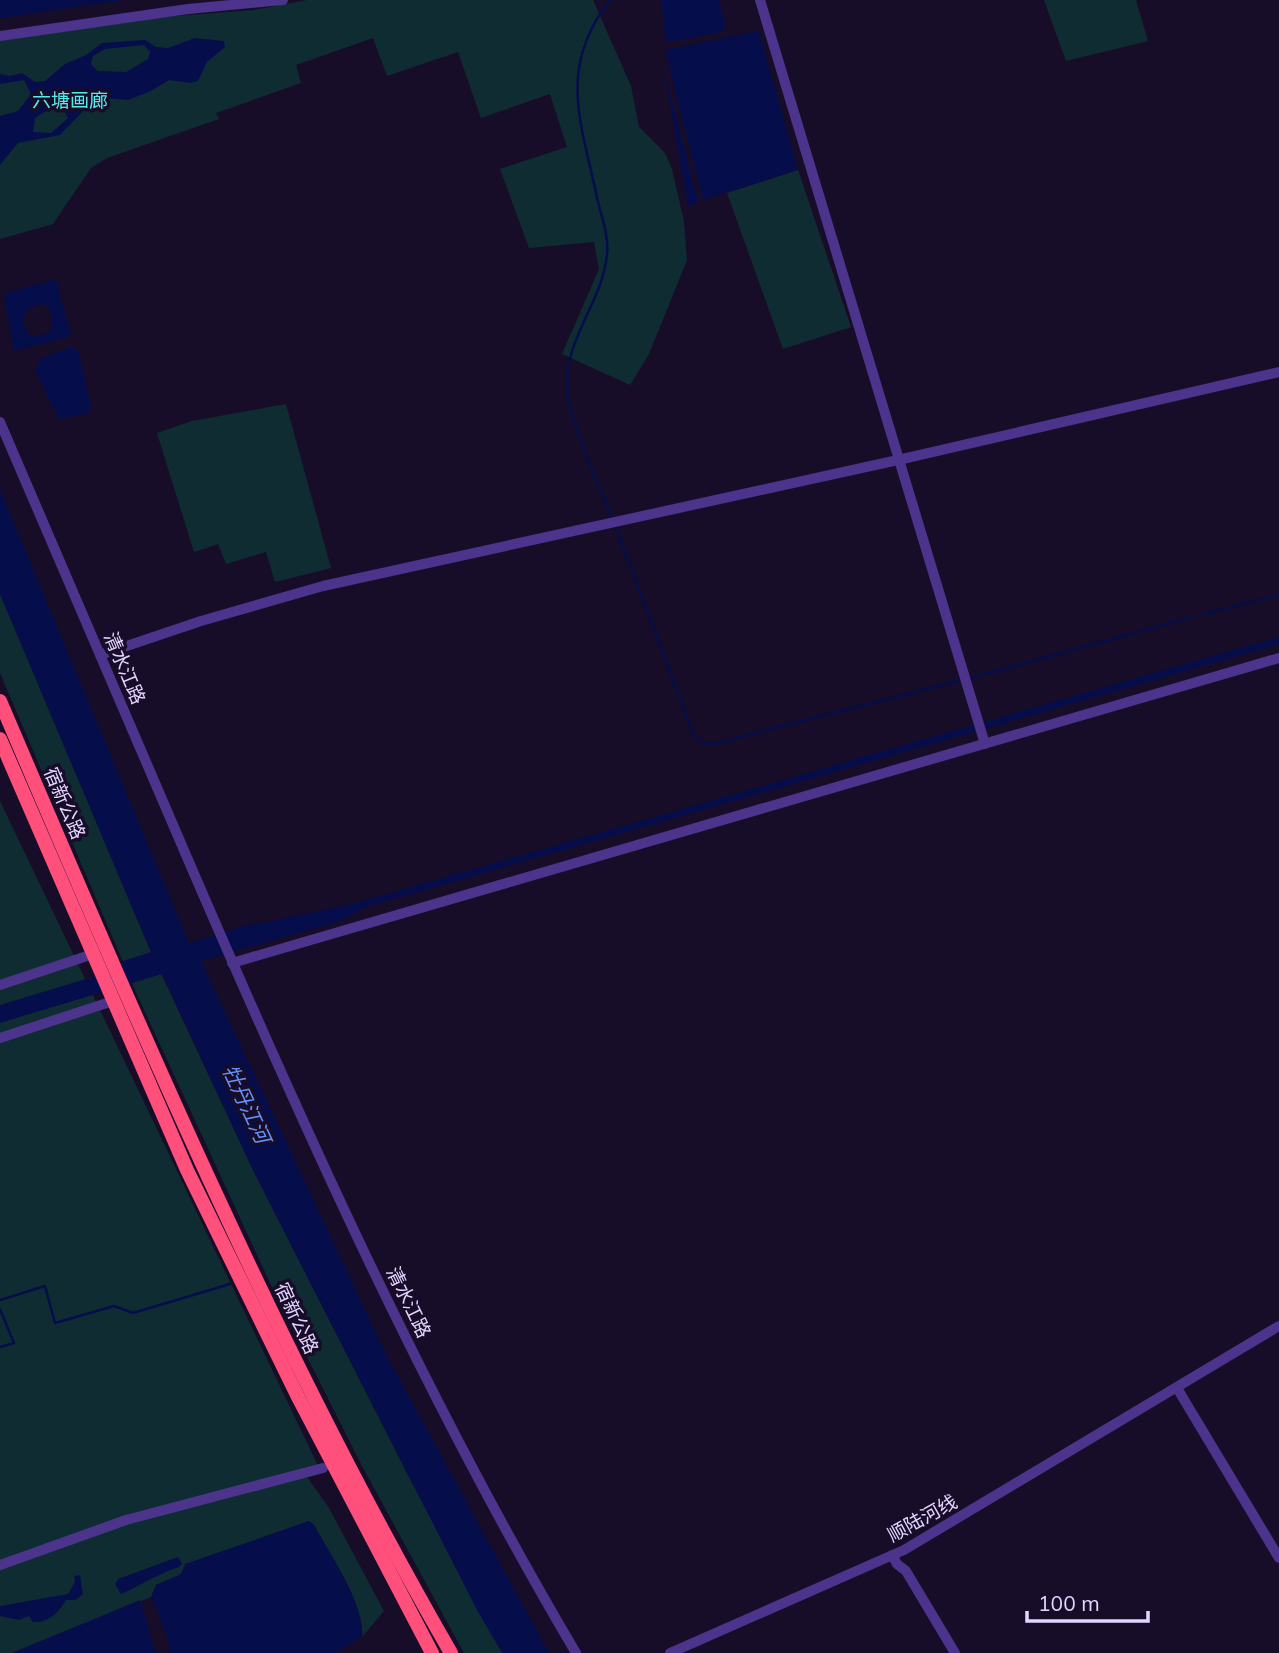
<svg xmlns="http://www.w3.org/2000/svg" width="1279" height="1653" viewBox="0 0 1279 1653" font-family="Mulish,'Noto Sans SC',sans-serif">
	<style>
		.green { fill: #102c33 }
		.water { fill: #050e4a; fill-rule: evenodd }
		.lines { fill: none; stroke-linecap: round; stroke-linejoin: round }
		.stream { stroke: #050e4a; stroke-width: 2.5 }
		.minor { stroke: #4c348c; stroke-width: 10 }
		.highway { stroke: #ff507b; stroke-width: 14 }
		.labels { text-anchor: middle; stroke-width: 7; stroke-linejoin: round; paint-order: stroke }
		.park-label { font-size: 19px; fill: #55ece9; stroke: #180d29 }
		.street-label { font-size: 19px; fill: #e4d5ff; stroke: #180d29 }
		.water-label { font-size: 21px; font-style: italic; fill: #6392ff; stroke: #180d29 }
	</style>
	<rect width="100%" height="100%" fill="#180d29"/>
	<!-- green -->
	<g class="green">
		<polygon points="307,0 593,0 631,86 639,127 665,153 672,169 684,222 687,260 649,354 630,385 562,354 599,269 594,242 529,248 500,169 567,147 550,94 481,118 458,52 387,76 373,38 296,65 301,83 216,113 219,119 107,158 91,168 53,224 0,239 0,40 175,16 254,10"/>
		<polygon points="1044,0 1136,0 1148,41 1066,61"/>
		<polygon points="798,170 851,327 783,349 727,193"/>
		<polygon points="286,404 331,568 275,582 266,552 226,564 218,544 194,552 157,433 192,421"/>
		<polygon points="0,594 151,952 253,1170 413,1485 505,1653 464,1653 362,1466 271,1285 138,997 0,673"/>
		<path d="M0,801L321,1472L307,1477L329,1508L384,1611L362,1637C365,1604 330,1555 314,1525L308,1521L156,1585L151,1597L12,1653H0Z"/>
	</g>
	<!-- water -->
	<g class="water">
		<polygon points="0,0 125,0 0,18"/>
		<polygon points="661,0 719,0 726,28 718,33 666,42"/>
		<polygon points="759,31 798,170 703,200 665,50"/>
		<path d="M195,38L224,41L225,47L207,62L198,81L190,83L169,80L151,91L128,100L103,98L91,103L60,135L18,143L0,165V116L18,111L31,94L24,80L0,84V74L10,76L22,73L35,82L45,81L65,64L86,55L102,43L145,40L156,47L168,48ZM144,45L150,52L148,59L126,72L98,71L91,64L93,56L105,49ZM56,105H61L68,118L51,133L33,132L35,118Z"/>
		<polygon points="663,65 698,202 688,207"/>
		<path d="M56,279L71,336L14,351L4,296L8,292ZM43,304L50,309L52,329L47,334L31,336C23,327 21,320 28,309Z"/>
		<polygon points="69,348 75,348 79,354 91,405 90,413 59,419 35,371 41,358"/>
		<polygon points="0,490 189,943 240,927 349,905 1279,637 1279,644 366,907 341,921 201,961 386,1354 549,1653 502,1653 477,1610 253,1170 162,974 0,1023 0,1005 122,968 123,961 151,952 0,594"/>
		<path d="M309,1521L314,1525C330,1555 365,1604 362,1637L335,1653H170L166,1634L151,1597L156,1585L181,1574L185,1564Z"/>
		<path d="M178,1557L182,1564L179,1567C157,1574 142,1585 121,1594L115,1584L118,1579Z"/>
		<path d="M80,1575L83,1594L76,1600H66C58,1613 49,1623 33,1622L29,1616L19,1620L0,1616V1606L68,1594L75,1582L74,1576Z"/>
		<polygon points="140,1600 156,1653 11,1653 12,1653"/>
	</g>
	<g class="lines">
		<!-- stream -->
		<g class="stream">
			<path d="M610,0C556,69 582,124 598,202C602,218 609,237 607,254C603,302 563,340 567,391C571,426 598,481 611,516"/>
			<polyline points="616,528 695,738 709,745 958,681"/>
			<polyline points="1205,614 1279,595"/>
			<polyline points="971,678 1193,617"/>
			<polyline points="0,1300 45,1286 55,1323 114,1306 133,1313 230,1284"/>
			<polyline points="0,1309 14,1343 0,1347"/>
		</g>
		<!-- minor -->
		<g class="minor">
			<polyline points="760,0 985,744"/>
			<polyline points="0,36 188,9 283,0"/>
			<path d="M0,422C61,567 124,711 186,855C303,1127 425,1398 576,1653"/>
			<polyline points="100,655 201,621 323,586 898,460 1279,372"/>
			<polyline points="232,963 1279,658"/>
			<polyline points="0,985 93,954"/>
			<polyline points="0,1038 113,1001"/>
			<polyline points="1177,1388 1279,1558"/>
			<polyline points="892,1555 897,1564 906,1571 955,1653"/>
			<polyline points="0,1565 126,1520 323,1468"/>
			<polyline points="670,1653 904,1550 1279,1326"/>
		</g>
		<!-- highway -->
		<g class="highway">
			<path d="M0,701C138,1024 275,1348 451,1653"/>
			<polyline points="0,739 187,1170 297,1395 432,1653"/>
		</g>
	</g>
	<g class="labels">
		<!-- park labels -->
		<g class="park-label">
			<text x="70" y="107">六塘画廊</text>
		</g>
		<!-- street labels -->
		<g class="street-label">
			<text transform="translate(125 668) rotate(67)" y="7">清水江路</text>
			<text transform="translate(65 803) rotate(67)" y="7">宿新公路</text>
			<text transform="translate(409 1302) rotate(64)" y="7">清水江路</text>
			<text transform="translate(297 1318) rotate(65)" y="7">宿新公路</text>
			<text transform="translate(922 1518) rotate(-29)" y="7">顺陆河线</text>
		</g>
		<!-- water labels -->
		<g class="water-label">
			<text transform="translate(246 1104) rotate(65)" y="7">牡丹江河</text>
		</g>
	</g>
	<!-- scale -->
	<path d="M1027 1611v10h121v-10" fill="none" stroke="#e4d5ff" stroke-width="3.5"/>
	<text x="1038" y="1611" font-size="21" fill="#e4d5ff" stroke="#180d29" stroke-width="5" paint-order="stroke">100 m</text>
</svg>
